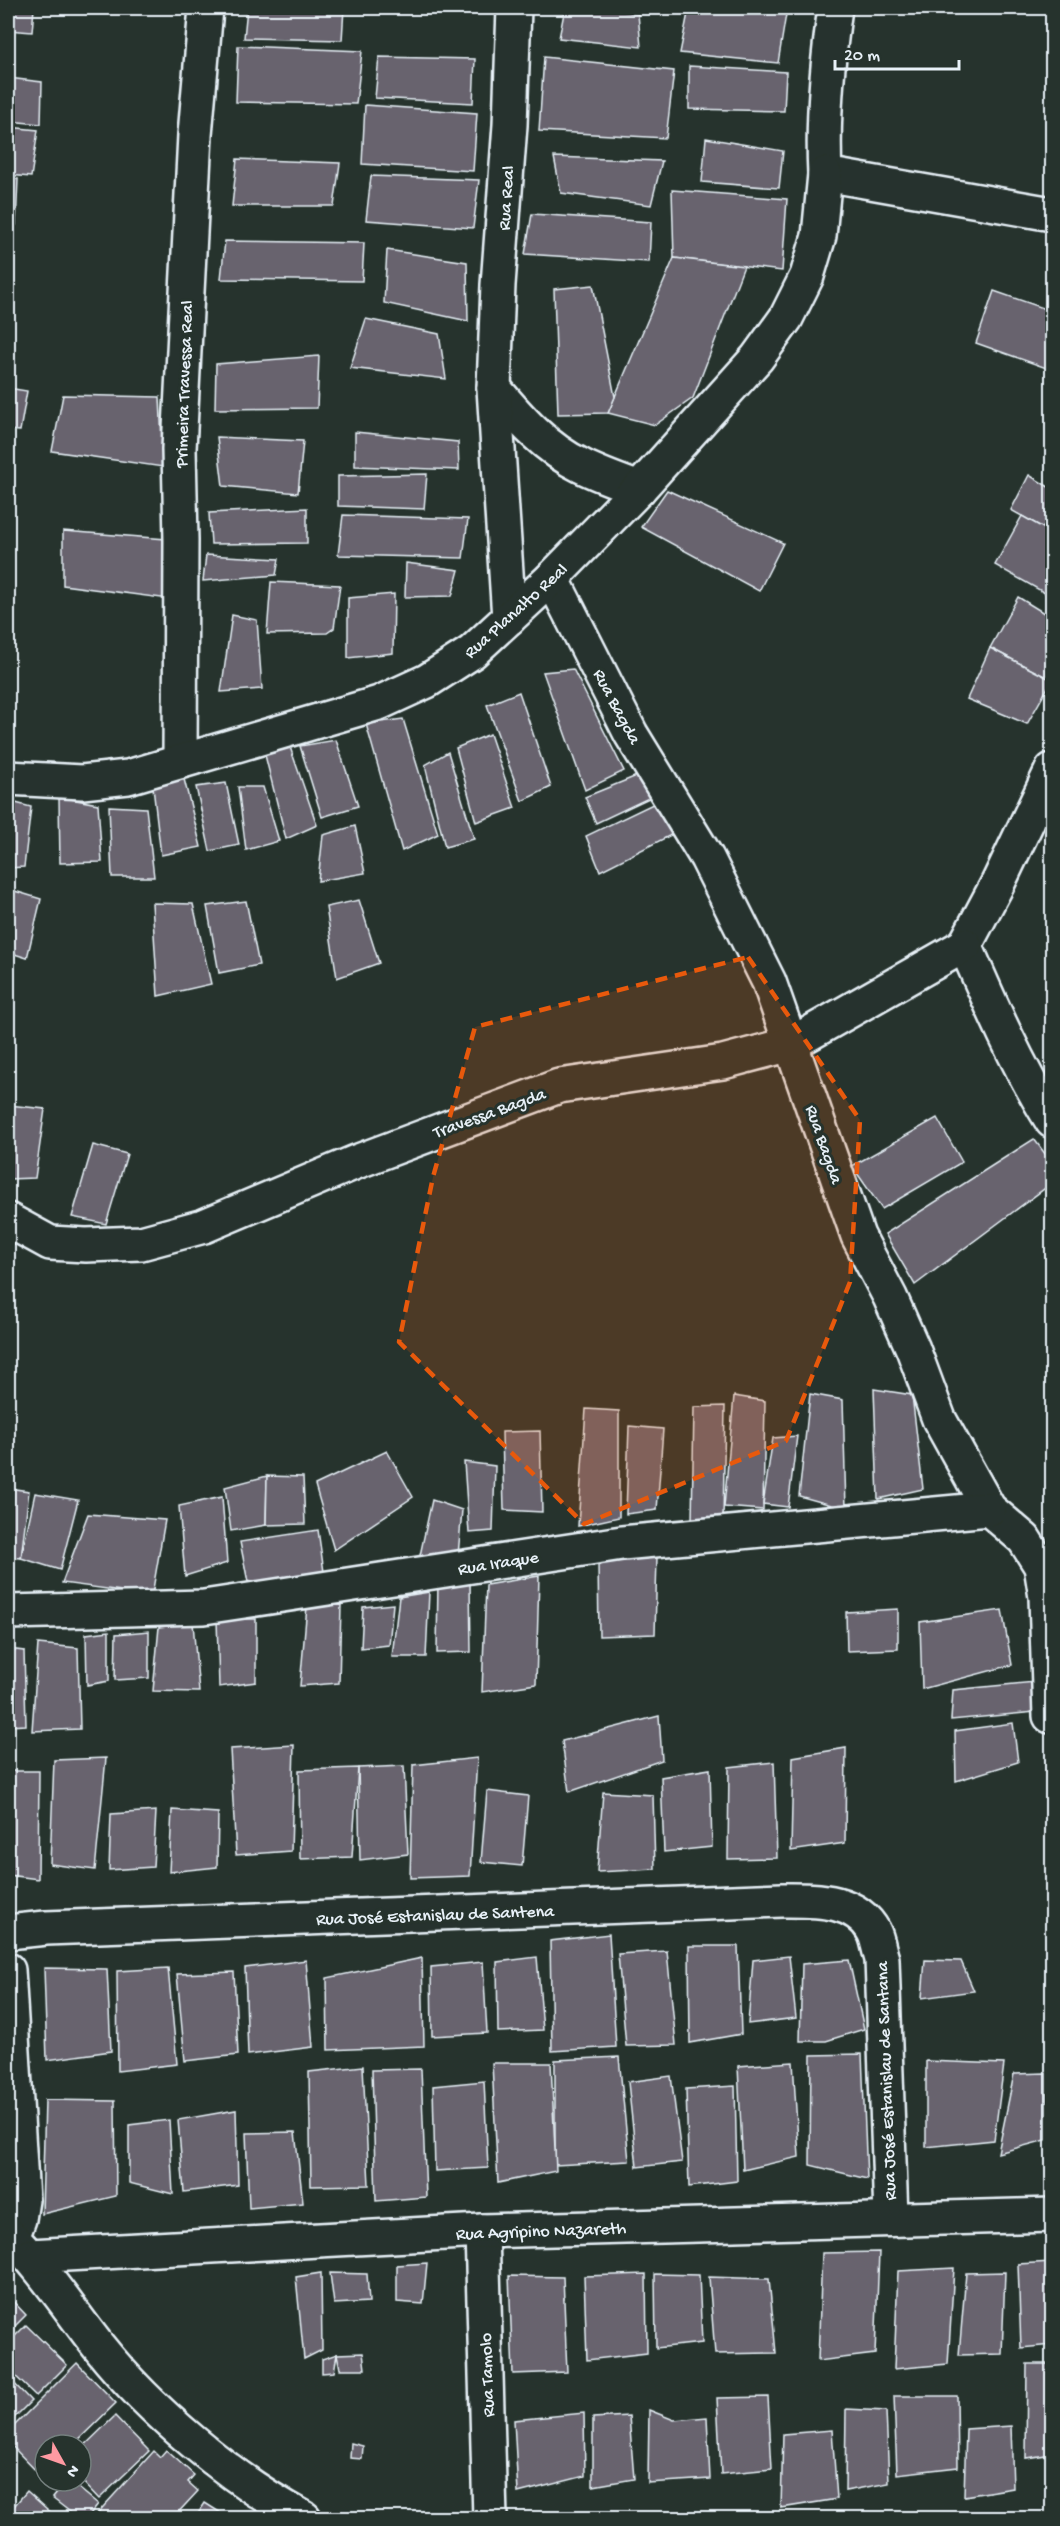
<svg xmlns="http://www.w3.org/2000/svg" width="1060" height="2526" viewBox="0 0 1060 2526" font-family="'Gochi Hand',sans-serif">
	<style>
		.building { fill: #67636e; stroke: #e8f1f8; stroke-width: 1.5 }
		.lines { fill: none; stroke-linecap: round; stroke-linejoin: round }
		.minor-casing { stroke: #e8f1f8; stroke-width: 38 }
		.minor { stroke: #26332d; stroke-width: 33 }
		.marked { fill: #e8590c; fill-opacity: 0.2; stroke: #e8590c; stroke-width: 4.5; stroke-dasharray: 12 8; stroke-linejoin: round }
		.labels { text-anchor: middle; stroke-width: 6; stroke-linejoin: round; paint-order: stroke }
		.street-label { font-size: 18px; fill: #e8f1f8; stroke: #26332d }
	</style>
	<rect width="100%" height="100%" fill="#26332d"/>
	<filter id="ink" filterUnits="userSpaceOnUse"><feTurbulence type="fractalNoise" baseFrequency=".0167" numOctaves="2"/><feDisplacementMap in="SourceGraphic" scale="12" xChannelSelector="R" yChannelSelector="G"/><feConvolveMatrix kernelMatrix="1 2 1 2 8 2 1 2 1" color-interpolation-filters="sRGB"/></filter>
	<g filter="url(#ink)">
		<!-- building -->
		<g class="building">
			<polygon points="8,8 34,8 32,32 8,30"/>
			<polygon points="247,8 344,8 342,40 244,38"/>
			<polygon points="368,8 467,8 467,10"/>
			<polygon points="565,8 605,8 638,14 641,47 559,38"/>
			<polygon points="689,8 787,8 778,63 680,53"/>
			<polygon points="238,46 362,51 356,104 236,102"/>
			<polygon points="379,57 475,59 473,103 375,98"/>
			<polygon points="544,57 674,71 666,138 539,131"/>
			<polygon points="689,66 786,72 784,111 689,109"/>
			<polygon points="8,78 42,82 41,124 8,121"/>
			<polygon points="365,105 477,113 473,171 362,164"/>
			<polygon points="8,127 38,130 31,177 8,175"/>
			<polygon points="706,138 783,151 779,188 702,182"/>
			<polygon points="554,157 662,161 651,205 561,193"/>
			<polygon points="237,159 340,163 334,206 232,206"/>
			<polygon points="371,176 479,180 473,228 366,220"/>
			<polygon points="8,179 18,179 16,225 8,226"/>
			<polygon points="672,190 787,199 782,271 674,258"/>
			<polygon points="532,214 651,222 649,262 525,254"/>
			<polygon points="225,241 364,243 362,281 221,279"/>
			<polygon points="387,250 467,262 468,321 384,303"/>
			<polygon points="674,258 744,266 693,398 655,425 608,413"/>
			<polygon points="593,285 615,397 608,413 558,414 554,289"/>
			<polygon points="994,291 1052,311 1052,370 976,343"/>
			<polygon points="366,319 439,334 446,379 350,368"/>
			<polygon points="319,356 317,408 215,409 216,364"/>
			<polygon points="8,388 27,391 20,431 8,430"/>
			<polygon points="63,395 160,397 163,467 52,451"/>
			<polygon points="355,432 458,442 459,470 355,466"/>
			<polygon points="217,437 303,441 298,493 223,486"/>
			<polygon points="427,474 424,509 338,506 338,476"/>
			<polygon points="1029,475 1052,489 1052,533 1011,510"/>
			<polygon points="667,490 783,543 759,591 641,527"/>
			<polygon points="307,508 307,543 211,544 209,513"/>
			<polygon points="343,515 468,519 463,558 338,555"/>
			<polygon points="1022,516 1052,533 1052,597 995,565"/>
			<polygon points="63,531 179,540 169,599 63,585"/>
			<polygon points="206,555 279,559 276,575 203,581"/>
			<polygon points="406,563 459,570 452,596 405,597"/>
			<polygon points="271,582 340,585 334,628 327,633 267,634"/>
			<polygon points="394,594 393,653 348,658 348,598"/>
			<polygon points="1018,597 1052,618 1052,680 990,648"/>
			<polygon points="232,615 257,620 262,689 221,692"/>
			<polygon points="990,648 1052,680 1027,724 967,699"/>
			<polygon points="573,669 624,771 585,790 543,672"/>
			<polygon points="519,692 551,787 522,801 487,705"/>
			<polygon points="403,719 438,834 402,851 366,724"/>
			<polygon points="490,734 515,808 476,822 456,748"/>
			<polygon points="336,740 358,806 322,817 300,746"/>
			<polygon points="290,747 317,825 286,839 265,755"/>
			<polygon points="448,752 474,839 445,847 425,765"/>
			<polygon points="644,773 653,796 596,823 585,797"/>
			<polygon points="184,779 201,847 161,855 153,787"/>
			<polygon points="226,783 239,845 210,851 196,787"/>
			<polygon points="238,787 263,787 279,841 246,850"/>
			<polygon points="59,797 98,804 102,862 60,863"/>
			<polygon points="12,802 31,807 24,867 8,868 8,823"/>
			<polygon points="657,802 673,834 600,871 586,836"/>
			<polygon points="109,806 146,808 154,877 112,877"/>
			<polygon points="355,826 365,873 318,881 323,835"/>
			<polygon points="8,889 41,899 27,958 8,952"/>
			<polygon points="359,900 379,963 337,978 326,907"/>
			<polygon points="246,901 259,965 219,973 207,906"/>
			<polygon points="152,903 193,904 211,984 158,996"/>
			<polygon points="9,1105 45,1109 35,1178 8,1179"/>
			<polygon points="937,1118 962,1162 882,1209 852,1166"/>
			<polygon points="1034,1139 1052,1163 1052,1183 915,1285 885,1234"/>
			<polygon points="93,1145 127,1154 106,1224 72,1217"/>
			<polygon points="874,1389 912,1395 923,1489 878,1499"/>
			<polygon points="810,1394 843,1400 846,1509 799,1496"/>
			<polygon points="734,1396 765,1401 763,1510 724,1507"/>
			<polygon points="725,1406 723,1521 692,1521 694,1407"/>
			<polygon points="586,1409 619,1411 619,1517 578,1526"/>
			<polygon points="629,1426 663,1429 657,1510 626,1514"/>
			<polygon points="540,1431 542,1512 504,1510 502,1432"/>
			<polygon points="797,1436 788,1507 763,1504 773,1438"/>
			<polygon points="387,1451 413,1497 334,1550 315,1485"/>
			<polygon points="464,1462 495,1466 493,1531 469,1533"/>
			<polygon points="267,1476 266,1525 231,1531 225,1487"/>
			<polygon points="267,1476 303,1477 305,1524 266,1525"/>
			<polygon points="8,1488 29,1491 21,1558 8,1557"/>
			<polygon points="35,1493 78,1500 60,1570 21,1558"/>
			<polygon points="222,1497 227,1563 185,1576 179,1506"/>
			<polygon points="432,1500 462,1510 458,1555 419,1560"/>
			<polygon points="88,1514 165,1520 152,1595 62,1583"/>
			<polygon points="318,1530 324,1572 249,1587 240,1542"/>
			<polygon points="657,1556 655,1634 599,1636 598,1562"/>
			<polygon points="539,1576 536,1684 482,1692 486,1585"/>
			<polygon points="438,1580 470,1582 471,1652 437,1653"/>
			<polygon points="429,1592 426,1657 392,1657 399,1597"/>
			<polygon points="393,1604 389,1645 361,1648 363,1607"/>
			<polygon points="341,1605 339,1683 300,1686 307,1606"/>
			<polygon points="898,1609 898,1649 847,1651 846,1612"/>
			<polygon points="1002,1610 1012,1665 922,1689 920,1622"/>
			<polygon points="217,1619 256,1619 256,1682 219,1687"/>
			<polygon points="193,1623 199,1692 153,1691 159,1627"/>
			<polygon points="109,1631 109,1681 87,1685 86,1634"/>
			<polygon points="149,1631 149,1678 115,1680 116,1634"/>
			<polygon points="38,1644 78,1648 80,1729 32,1731"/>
			<polygon points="8,1649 24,1651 26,1725 8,1726"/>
			<polygon points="1035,1682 1035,1712 951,1720 953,1690"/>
			<polygon points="659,1716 662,1760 569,1792 562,1741"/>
			<polygon points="1013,1723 1018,1762 956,1781 955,1731"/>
			<polygon points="294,1745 291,1851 236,1855 230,1749"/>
			<polygon points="846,1748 845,1843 791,1851 793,1757"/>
			<polygon points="106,1758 95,1870 50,1864 54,1760"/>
			<polygon points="477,1758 470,1876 410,1878 413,1765"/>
			<polygon points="774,1762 777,1858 728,1859 729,1767"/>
			<polygon points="404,1766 408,1854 360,1860 358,1768"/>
			<polygon points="358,1768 352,1857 300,1859 299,1770"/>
			<polygon points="710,1769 712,1847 664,1852 661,1777"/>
			<polygon points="8,1771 39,1771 38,1879 8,1875"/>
			<polygon points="487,1791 528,1796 522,1866 481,1862"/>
			<polygon points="603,1792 653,1795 655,1869 597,1872"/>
			<polygon points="172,1810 218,1813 217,1867 169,1872"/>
			<polygon points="156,1811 153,1867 109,1870 111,1814"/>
			<polygon points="609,1934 616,2047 552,2051 550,1941"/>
			<polygon points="689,1946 738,1946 741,2034 690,2043"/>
			<polygon points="667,1951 676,2045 626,2046 618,1954"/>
			<polygon points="789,1956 796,2018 748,2024 753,1960"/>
			<polygon points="537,1957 543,2030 498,2032 497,1962"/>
			<polygon points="422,1958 424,2046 328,2050 327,1978"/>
			<polygon points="306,1960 313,2047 248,2055 245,1968"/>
			<polygon points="849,1960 864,2029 826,2041 800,2041 802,1964"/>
			<polygon points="925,1960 961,1961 974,1991 922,1998"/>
			<polygon points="483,1962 487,2033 432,2036 431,1967"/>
			<polygon points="44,1968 107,1969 111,2051 47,2060"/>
			<polygon points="168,1968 177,2064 118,2071 117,1971"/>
			<polygon points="234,1972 238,2055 185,2061 177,1974"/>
			<polygon points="862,2054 867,2179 810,2165 811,2055"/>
			<polygon points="619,2057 629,2161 555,2165 555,2060"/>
			<polygon points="926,2061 1004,2064 994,2140 926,2147"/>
			<polygon points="793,2062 799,2157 743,2170 738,2066"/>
			<polygon points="492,2063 551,2063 556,2171 498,2183"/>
			<polygon points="363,2066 369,2185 311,2186 309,2072"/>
			<polygon points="421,2069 426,2197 376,2201 372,2070"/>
			<polygon points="1046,2073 1046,2140 998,2153 1014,2074"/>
			<polygon points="671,2076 682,2162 637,2167 628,2082"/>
			<polygon points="484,2081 488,2168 435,2171 433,2086"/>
			<polygon points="735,2086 737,2181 689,2187 686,2089"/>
			<polygon points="45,2100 115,2101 116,2196 42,2214"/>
			<polygon points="236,2110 238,2185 184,2192 178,2120"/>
			<polygon points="169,2120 173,2194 129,2183 129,2125"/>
			<polygon points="295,2132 303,2203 249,2208 246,2133"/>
			<polygon points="879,2252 875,2354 818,2361 822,2253"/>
			<polygon points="1052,2262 1052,2345 1021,2348 1018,2264"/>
			<polygon points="427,2263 423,2304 397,2302 397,2265"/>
			<polygon points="954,2268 948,2364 894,2369 898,2271"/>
			<polygon points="1005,2272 1002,2354 959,2355 966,2273"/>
			<polygon points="321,2273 322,2350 304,2359 296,2277"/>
			<polygon points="330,2273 367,2274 369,2302 334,2304"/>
			<polygon points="646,2274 647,2353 587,2360 584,2276"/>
			<polygon points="655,2274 699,2275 702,2343 656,2348"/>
			<polygon points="509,2276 563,2277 567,2372 513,2374"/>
			<polygon points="709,2277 769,2279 776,2353 715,2354"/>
			<polygon points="8,2296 26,2315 8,2333"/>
			<polygon points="26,2325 67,2365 36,2396 8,2369 8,2343"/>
			<polygon points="363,2353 365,2369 340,2369 337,2354"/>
			<polygon points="337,2354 334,2372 322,2373 322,2359"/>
			<polygon points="77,2363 116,2403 73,2445 45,2445 45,2473 41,2476 8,2442 8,2432"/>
			<polygon points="1027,2364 1052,2364 1052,2454 1026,2458"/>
			<polygon points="8,2377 31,2401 8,2424"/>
			<polygon points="894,2396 957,2396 958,2467 897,2474"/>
			<polygon points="768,2397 772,2469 721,2474 717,2398"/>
			<polygon points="846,2409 886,2411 889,2483 845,2491"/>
			<polygon points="649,2410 674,2420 707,2417 710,2479 648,2483"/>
			<polygon points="584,2413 585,2476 518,2493 514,2420"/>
			<polygon points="115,2416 149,2451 99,2499 81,2480 81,2449"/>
			<polygon points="629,2416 634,2479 593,2486 593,2418"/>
			<polygon points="1011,2426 1013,2488 964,2496 966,2429"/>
			<polygon points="832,2430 837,2499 781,2508 783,2434"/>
			<polygon points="351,2443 363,2446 362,2459 350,2458"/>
			<polygon points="166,2450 194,2475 188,2482 198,2491 173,2518 93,2518 154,2451 160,2457"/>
			<polygon points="66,2481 70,2481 98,2504 87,2518 78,2518 52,2498"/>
			<polygon points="27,2491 57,2518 8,2518 8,2513"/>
			<polygon points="205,2503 229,2518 195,2518"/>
		</g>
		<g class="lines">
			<!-- minor casing -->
			<g class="minor-casing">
				<g id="minor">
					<path d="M835,8C827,64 822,117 825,174L1052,214"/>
					<path d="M494,388C519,418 546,449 582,466C600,475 620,482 639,489"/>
					<polyline points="552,578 631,734 707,858 769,982 858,1236 890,1297 913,1349 939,1419 989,1509 1024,1539 1041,1566 1046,1597 1050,1716"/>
					<polyline points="509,618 494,388 498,285 510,125 514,8"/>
					<polyline points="180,761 181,540 179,449 195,135 206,8"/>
					<path d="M1052,770L998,883L965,945C991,1005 1017,1065 1052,1121"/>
					<polyline points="8,778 82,782 128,777 379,703 427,681 472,652 552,578 639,489 757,358 786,318 807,276 819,236 825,174"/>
					<polyline points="8,1220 50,1243 86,1245 141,1243 204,1226 356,1162 559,1086 723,1062 791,1044 965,945"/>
					<polyline points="8,1612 204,1607 622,1543 989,1509"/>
					<path d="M8,1932L46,1928L782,1900C815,1900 856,1898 874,1932C878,1940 879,1951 882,1959L891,2218"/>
					<polyline points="8,1970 22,2200 19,2219 12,2238"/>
					<polyline points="482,2231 490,2518"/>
					<path d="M8,2234C43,2268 69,2309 99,2347C150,2411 232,2480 304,2518"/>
					<polyline points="30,2256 482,2231 1052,2215"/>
				</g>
			</g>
			<!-- minor -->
			<use href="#minor" class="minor"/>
		</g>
	</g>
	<!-- marked area -->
	<path class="marked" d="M748,957L860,1120L850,1282L786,1441L584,1524L399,1342L433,1177L475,1027Z"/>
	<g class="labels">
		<!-- street labels -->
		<g class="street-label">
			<text transform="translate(505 198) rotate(-86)" y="6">Rua Real</text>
			<text transform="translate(183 384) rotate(-88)" y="6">Primeira Travessa Real</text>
			<text transform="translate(515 610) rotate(-42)" y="6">Rua Planalto Real</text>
			<text transform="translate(618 706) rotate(62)" y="6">Rua Bagda</text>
			<text transform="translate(489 1112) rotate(-20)" y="6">Travessa Bagda</text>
			<text transform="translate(825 1144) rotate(71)" y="6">Rua Bagda</text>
			<text transform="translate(498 1562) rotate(-9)" y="6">Rua Iraque</text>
			<text transform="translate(435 1914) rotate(-2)" y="6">Rua José Estanislau de Santena</text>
			<text transform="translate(885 2081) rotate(-92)" y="6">Rua José Estanislau de Santana</text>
			<text transform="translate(541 2230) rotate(-2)" y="6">Rua Agripino Nazareth</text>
			<text transform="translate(486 2375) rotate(-92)" y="6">Rua Tamolo</text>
		</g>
	</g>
	<!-- margin -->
	<rect width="1060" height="2526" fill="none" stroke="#26332d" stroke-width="30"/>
	<rect x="15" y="15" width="1030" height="2496" fill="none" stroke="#e8f1f8" stroke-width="2" filter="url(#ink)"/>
	<!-- north arrow -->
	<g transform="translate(63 2463) rotate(130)"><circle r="28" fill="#26332d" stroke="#747f7e" stroke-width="1.5"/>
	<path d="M0-4.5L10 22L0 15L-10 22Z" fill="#ff9aa2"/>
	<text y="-9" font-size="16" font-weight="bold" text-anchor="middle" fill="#e8f1f8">N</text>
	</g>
	<!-- scale -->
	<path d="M835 60v9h124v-9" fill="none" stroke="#e8f1f8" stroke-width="3"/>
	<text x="844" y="60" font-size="18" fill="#e8f1f8" stroke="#26332d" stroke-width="4.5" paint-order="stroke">20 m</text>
</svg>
